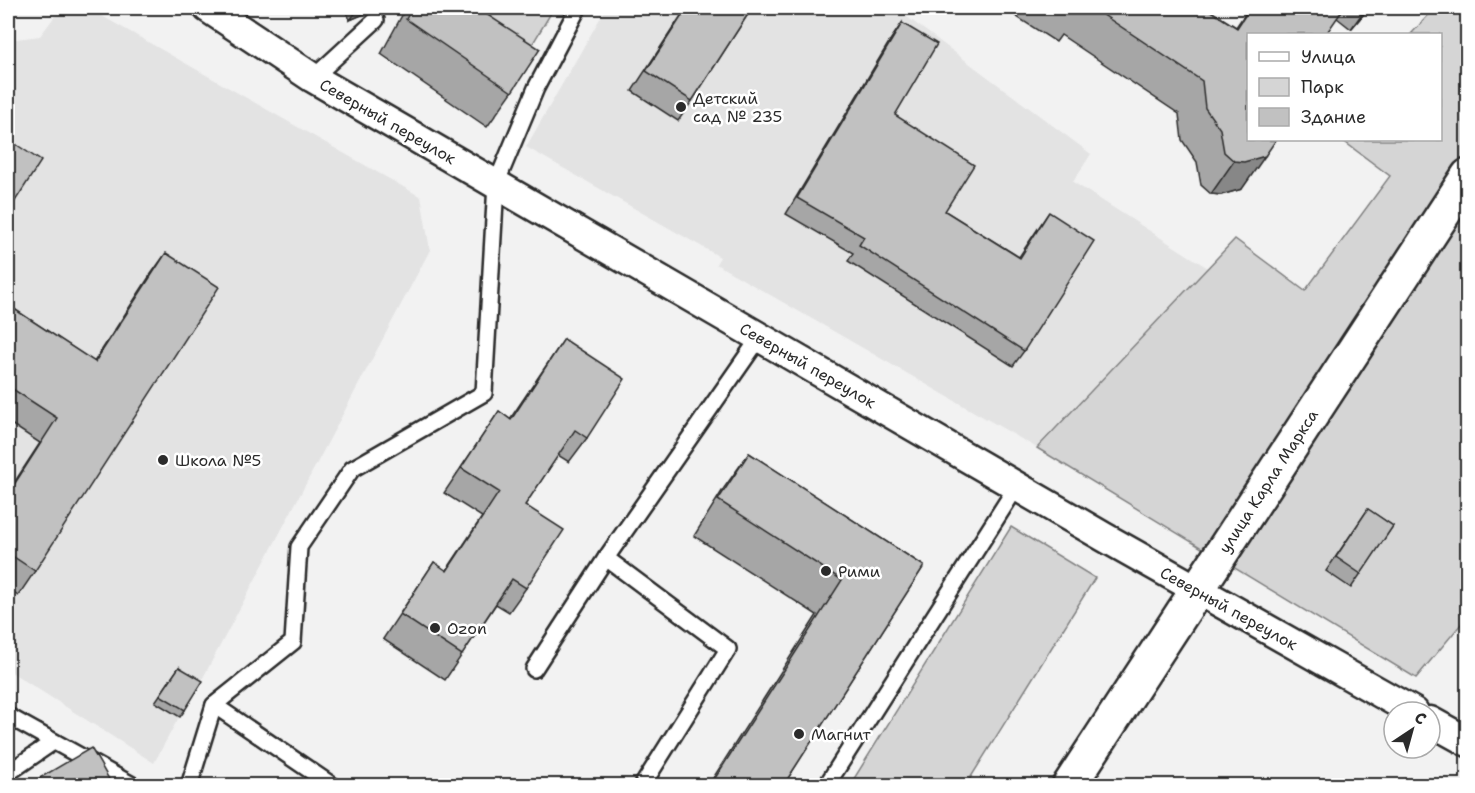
<svg xmlns="http://www.w3.org/2000/svg" width="1475" height="793" viewBox="0 0 1475 793" font-family="'Shantell Sans',sans-serif">
	<style>
		.built { fill: #e3e3e3 }
		.green { fill: #d5d5d5; stroke: #808080; stroke-width: 1.5 }
		.lines { fill: none; stroke-linecap: round; stroke-linejoin: round }
		.service-casing { stroke: #2b2b2b; stroke-width: 20 }
		.minor-casing { stroke: #2b2b2b; stroke-width: 33 }
		.tertiary-casing { stroke: #2b2b2b; stroke-width: 38 }
		.service { stroke: #fff; stroke-width: 15 }
		.minor { stroke: #fff; stroke-width: 28 }
		.tertiary { stroke: #fff; stroke-width: 33 }
		.wall { fill: #a6a6a6; stroke: #2b2b2b; stroke-width: 1.5 }
		.shaded-wall { fill: #878787; stroke: #2b2b2b; stroke-width: 1.5 }
		.building { fill: #c1c1c1; stroke: #2b2b2b; stroke-width: 1.5 }
		.poi-dot { fill: #2b2b2b; stroke: #fff; stroke-width: 2 }
		.labels { text-anchor: middle; stroke-width: 5; stroke-linejoin: round; paint-order: stroke }
		.poi-label { font-size: 16px; fill: #2b2b2b; stroke: #fff; text-anchor: start }
		.street-label { font-size: 16px; fill: #2b2b2b; stroke: #fff }
	</style>
	<rect width="100%" height="100%" fill="#f2f2f2"/>
	<filter id="ink" filterUnits="userSpaceOnUse"><feTurbulence type="fractalNoise" baseFrequency=".0167" numOctaves="2"/><feDisplacementMap in="SourceGraphic" scale="12" xChannelSelector="R" yChannelSelector="G"/><feConvolveMatrix kernelMatrix="1 2 1 2 8 2 1 2 1" color-interpolation-filters="sRGB"/></filter>
	<g filter="url(#ink)">
		<!-- built -->
		<g class="built">
			<polygon points="61,8 88,8 421,197 430,250 197,689 156,702 179,717 154,763 8,670 8,40 40,36"/>
			<polygon points="606,8 895,8 1091,154 1073,182 1208,268 1037,448 716,264 720,257 526,147"/>
		</g>
		<!-- green -->
		<g class="green">
			<polygon points="450,8 554,8 523,60"/>
			<polygon points="1435,8 1467,8 1467,617 1416,678 1037,448 1235,239 1305,291 1390,176 1342,140 1440,140 1440,34 1411,34"/>
			<polygon points="1011,527 1095,578 966,785 850,785"/>
		</g>
		<g class="lines">
			<!-- service casing -->
			<g class="service-casing">
				<g id="service">
					<polyline points="313,78 376,20"/>
					<polyline points="534,669 606,558"/>
					<polyline points="214,705 333,786"/>
					<polyline points="8,716 134,786"/>
					<polyline points="8,773 53,742"/>
					<polyline points="189,786 214,705 293,642 299,547 352,469 484,393 496,184 536,88 578,8"/>
					<polyline points="642,786 728,649 606,558 760,337"/>
					<polyline points="826,786 1017,486"/>
				</g>
			</g>
			<!-- minor casing -->
			<g class="minor-casing">
				<g id="minor">
					<polyline points="208,8 313,78 1104,537 1414,712"/>
					<polyline points="1430,721 1468,742"/>
				</g>
			</g>
			<!-- tertiary casing -->
			<g class="tertiary-casing">
				<polyline id="tertiary" points="1069,786 1468,176"/>
			</g>
			<!-- service -->
			<use href="#service" class="service"/>
			<!-- minor -->
			<use href="#minor" class="minor"/>
			<!-- tertiary -->
			<use href="#tertiary" class="tertiary"/>
		</g>
		<!-- wall -->
		<g class="wall">
			<polygon points="345,8 378,8 350,20"/>
			<polygon points="406,8 477,8 512,92 487,127 381,54"/>
			<polygon points="686,8 752,8 692,101 678,121 632,91"/>
			<polygon points="1003,8 1206,8 1236,27 1249,8 1369,8 1351,29 1337,18 1248,34 1242,189 1221,195 1211,194 1201,185 1197,162 1182,140 1179,114 1061,35 1056,42"/>
			<polygon points="902,23 895,115 945,211 1019,257 1049,212 1024,351 1013,366 848,261 853,253 786,214 891,39"/>
			<polygon points="166,253 35,571 18,596 8,589 8,492 40,443 8,422 8,305 94,362 149,277"/>
			<polygon points="564,339 587,438 569,462 558,455 525,505 526,588 509,612 496,604 445,680 383,639 434,562 446,571 482,517 444,493 499,411 510,419"/>
			<polygon points="749,453 924,566 783,786 708,786 817,615 694,536 724,488"/>
			<polygon points="1368,509 1393,526 1351,588 1326,571"/>
			<polygon points="179,667 185,710 180,717 155,702"/>
		</g>
		<!-- shaded-wall -->
		<g class="shaded-wall">
			<polygon points="359,8 378,8 350,20"/>
			<polygon points="1366,8 1369,8 1351,29"/>
			<polygon points="1265,156 1242,189 1221,195 1211,194 1234,161"/>
		</g>
		<!-- building -->
		<g class="building">
			<polygon points="412,8 477,8 540,49 512,92 406,19"/>
			<polygon points="687,8 752,8 692,101 646,71"/>
			<polygon points="1093,8 1206,8 1237,28 1250,8 1344,8 1326,34 1248,34 1248,140 1276,140 1265,156 1244,162 1234,161 1224,152 1220,129 1205,108 1202,81"/>
			<polygon points="902,23 937,44 895,115 974,165 945,211 1020,258 1049,212 1094,241 1024,351 859,245 864,237 797,198"/>
			<polygon points="8,139 41,161 8,212"/>
			<polygon points="166,253 219,287 35,571 8,553 8,494 57,418 8,386 8,305 95,362"/>
			<polygon points="564,339 625,379 587,438 575,430 525,505 564,530 526,588 512,579 462,655 400,614 434,562 447,571 499,492 461,468 499,411 511,420"/>
			<polygon points="749,453 924,566 783,786 710,786 842,580 718,500"/>
			<polygon points="1368,509 1393,526 1361,574 1336,557"/>
			<polygon points="179,667 203,681 185,710 160,695"/>
			<polygon points="91,748 113,786 26,786"/>
			<polygon points="1258,781 1265,786 1255,786"/>
		</g>
	</g>
	<!-- markers -->
	<g class="poi-dot">
		<circle cx="681" cy="107" r="6"/>
		<circle cx="163" cy="460" r="6"/>
		<circle cx="826" cy="571" r="6"/>
		<circle cx="435" cy="628" r="6"/>
		<circle cx="799" cy="734" r="6"/>
	</g>
	<g class="labels">
		<!-- poi labels -->
		<g class="poi-label">
			<text x="693" y="104">Детский<tspan x="693" dy="18">сад № 235</tspan></text>
			<text x="175" y="466">Школа №5</text>
			<text x="838" y="577">Рими</text>
			<text x="447" y="634">Ozon</text>
			<text x="811" y="740">Магнит</text>
		</g>
		<!-- street labels -->
		<g class="street-label">
			<text transform="translate(388 121) rotate(30)" y="6">Северный переулок</text>
			<text transform="translate(808 365) rotate(30)" y="6">Северный переулок</text>
			<text transform="translate(1268 481) rotate(-57)" y="6">улица Карла Маркса</text>
			<text transform="translate(1229 608) rotate(29)" y="6">Северный переулок</text>
		</g>
	</g>
	<!-- margin -->
	<rect width="1475" height="793" fill="none" stroke="#fff" stroke-width="30"/>
	<rect x="15" y="15" width="1445" height="763" fill="none" stroke="#2b2b2b" stroke-width="2" filter="url(#ink)"/>
	<!-- legend -->
	<rect x="1247" y="33" width="195" height="108" fill="#ffffff" stroke="#aaaaaa" stroke-width="1.5"/>
	<rect x="1259" y="52" width="30" height="9" fill="#ffffff" stroke="#aaaaaa" stroke-width="1.5"/>
	<text x="1301" y="63" font-size="18" fill="#2b2b2b">Улица</text>
	<rect x="1259" y="78" width="30" height="18" fill="#d5d5d5" stroke="#aaaaaa" stroke-width="1.5"/>
	<text x="1301" y="93" font-size="18" fill="#2b2b2b">Парк</text>
	<rect x="1259" y="108" width="30" height="18" fill="#c1c1c1" stroke="#aaaaaa" stroke-width="1.5"/>
	<text x="1301" y="123" font-size="18" fill="#2b2b2b">Здание</text>
	<!-- north arrow -->
	<g transform="translate(1412 730) rotate(36)"><circle r="28" fill="#ffffff" stroke="#aaaaaa" stroke-width="1.5"/>
	<path d="M0-4.5L10 22L0 15L-10 22Z" fill="#2b2b2b"/>
	<text y="-9" font-size="16" font-weight="bold" text-anchor="middle" fill="#2b2b2b">С</text>
	</g>
</svg>
